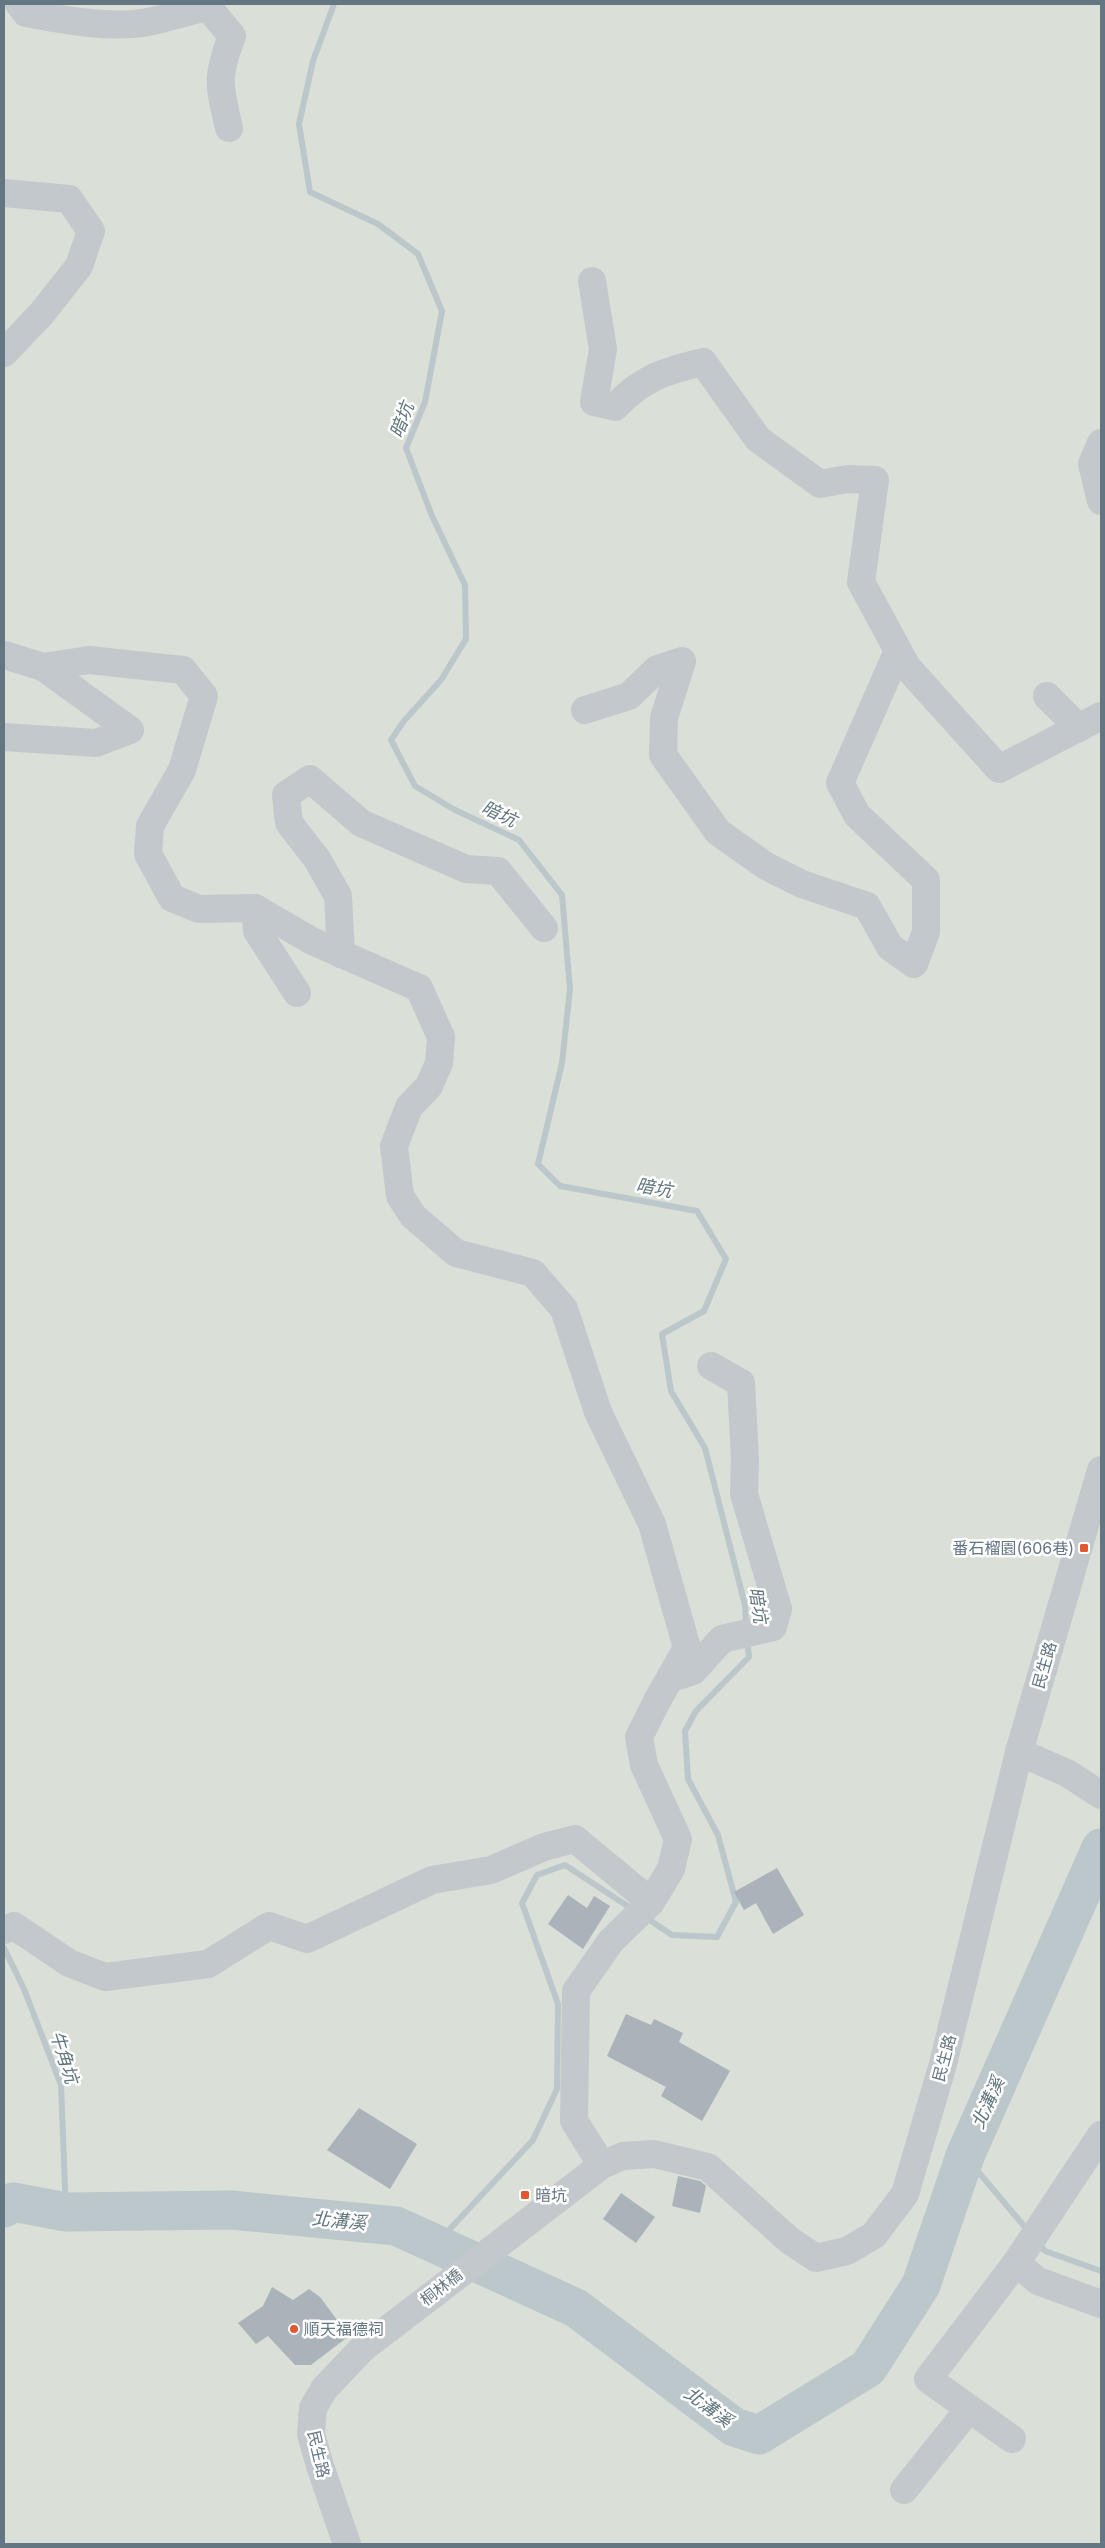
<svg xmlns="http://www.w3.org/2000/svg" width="1105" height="2548" viewBox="0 0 1105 2548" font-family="Inter,'Noto Sans TC',sans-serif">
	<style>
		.green { fill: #dadfd7 }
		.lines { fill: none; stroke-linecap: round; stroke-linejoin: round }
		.stream { stroke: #bbc7cb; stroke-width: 6 }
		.river { stroke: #bbc7cb; stroke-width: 39 }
		.building { fill: #aab3b9 }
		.minor { stroke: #c3c8cc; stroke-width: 28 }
		.poi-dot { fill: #e4572e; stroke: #fff; stroke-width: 2 }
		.labels { text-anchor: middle; stroke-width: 5; stroke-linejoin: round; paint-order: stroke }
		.poi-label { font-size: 16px; fill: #657683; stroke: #fff; text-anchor: start }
		.street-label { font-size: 16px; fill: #657683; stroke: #fff }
		.water-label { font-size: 18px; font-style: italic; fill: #60757c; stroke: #fff }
	</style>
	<rect width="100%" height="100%" fill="#fafaf8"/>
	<!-- green -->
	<rect class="green" x="4" y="4" width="1097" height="2540"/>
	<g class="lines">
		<!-- stream -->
		<g class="stream">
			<polyline points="334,4 313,61 299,124 310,192 378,224 418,254 442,311 425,402 406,448 432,516 465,585 466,639 441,680 404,721 391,740 415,786 455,810 519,840 562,895 570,989 562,1063 538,1164 560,1186 697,1211 726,1259 704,1311 662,1334 671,1391 705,1448 745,1605 746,1626"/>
			<polyline points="645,1917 672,1935 717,1937 736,1902 718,1835 688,1779 685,1731 696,1711 749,1657 747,1639"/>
			<polyline points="4,1948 24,1989 61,2085 66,2212"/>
			<polyline points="965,2156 1030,2233"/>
			<polyline points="1038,2242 1045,2251 1101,2271"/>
			<polyline points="436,2244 533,2140 557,2089 558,2004 522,1903 537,1875 565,1865 635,1911"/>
		</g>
		<!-- river -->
		<polyline class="river" points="4,2208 13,2202 66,2212 231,2210 396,2226 576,2308 734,2427 759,2435 868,2368 921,2285 965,2156 1101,1848"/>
	</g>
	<!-- building -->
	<g class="building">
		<polygon points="777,1868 804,1915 773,1934 756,1903 744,1910 734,1892"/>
		<polygon points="568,1895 587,1908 594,1896 610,1906 583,1949 548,1924"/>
		<polygon points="626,2014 651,2025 654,2019 683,2033 679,2042 730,2071 702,2121 661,2096 666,2087 607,2056"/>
		<polygon points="359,2108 417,2144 390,2189 327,2150"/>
		<polygon points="678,2176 700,2181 706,2186 700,2213 672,2206"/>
		<polygon points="621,2193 655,2217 636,2243 603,2219"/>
		<polygon points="272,2287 293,2300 309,2289 320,2297 349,2336 311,2365 295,2365 268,2336 256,2344 238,2323 263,2306"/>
	</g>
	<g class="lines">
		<!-- minor -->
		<g class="minor">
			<path d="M19,4L26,13C63,20 112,29 148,22C168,18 188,11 208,7L232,36C216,78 219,85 229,128"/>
			<polyline points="4,193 69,199 91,231 79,266 42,313 4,353"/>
			<path d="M592,281L603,349L594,402L615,407C642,378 665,371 703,362L758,439L820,484L847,479L875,480L861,582L907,667L999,769L1101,716"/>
			<polyline points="1101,443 1092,464 1101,501"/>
			<polyline points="4,655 43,667 89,660 183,670 204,696 182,770 150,826 148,854 172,898 199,909 255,908 312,941 419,988 441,1037 439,1063 429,1086 409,1107 394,1146 400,1196 413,1216 456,1253 533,1273 564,1309 598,1412 652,1524 687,1648 657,1701 639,1737 644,1765 678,1839 671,1869 651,1902 611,1941 576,1991 574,2121 602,2165"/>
			<polyline points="1047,696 1079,728"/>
			<polyline points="585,710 629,696 657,669 682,661 664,718 663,755 718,832 766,866 802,884 867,906 890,947 914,964 926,932 926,880 857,815 840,783 898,651"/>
			<polyline points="4,737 96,743 130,730 43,667"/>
			<polyline points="255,908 257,931 297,993"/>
			<polyline points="341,954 338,896 317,859 289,823 286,795 310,779 361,823 466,869 498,871 544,928"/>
			<polyline points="672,1678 693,1671 722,1639 773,1627 778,1609 744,1494 745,1459 741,1383 711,1366"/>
			<polyline points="1019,1752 1067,1773 1101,1795"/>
			<polyline points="4,1930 14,1926 69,1963 105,1977 208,1964 269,1926 307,1939 432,1880 491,1870 544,1847 575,1839 651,1902"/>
			<polyline points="1101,2135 1016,2263 1038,2281 1101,2304"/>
			<polyline points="1012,2439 928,2379 1016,2263"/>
			<polyline points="904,2490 969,2409"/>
			<polyline points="347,2544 320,2466 311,2434 313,2408 324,2389 362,2349 602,2165 623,2156 654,2154 708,2167 789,2240 816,2258 847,2251 874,2235 905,2194 943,2064 1019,1752 1101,1470"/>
		</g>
	</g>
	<!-- markers -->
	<g class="poi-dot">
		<rect x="1079" y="1543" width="10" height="10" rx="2.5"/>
		<rect x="520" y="2190" width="10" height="10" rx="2.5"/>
		<circle cx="294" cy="2329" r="5"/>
	</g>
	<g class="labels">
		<!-- poi labels -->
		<g class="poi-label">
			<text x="1074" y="1554" text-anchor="end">番石榴園(606巷)</text>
			<text x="535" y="2201">暗坑</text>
			<text x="304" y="2335">順天福德祠</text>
		</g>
		<!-- street labels -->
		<g class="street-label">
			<text transform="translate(1044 1665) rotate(-74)" y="6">民生路</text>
			<text transform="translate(944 2058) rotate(-75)" y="6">民生路</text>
			<text transform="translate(441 2287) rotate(-38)" y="6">桐林橋</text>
			<text transform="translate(319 2454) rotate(77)" y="6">民生路</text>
		</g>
		<!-- water labels -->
		<g class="water-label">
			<text transform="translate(402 420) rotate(-69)" y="6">暗坑</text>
			<text transform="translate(499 814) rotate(25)" y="6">暗坑</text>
			<text transform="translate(654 1188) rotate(10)" y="6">暗坑</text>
			<text transform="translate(758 1605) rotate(81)" y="6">暗坑</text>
			<text transform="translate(64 2057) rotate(72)" y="6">牛角坑</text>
			<text transform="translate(988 2103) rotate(-66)" y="6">北溝溪</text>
			<text transform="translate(339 2221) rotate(5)" y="6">北溝溪</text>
			<text transform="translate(708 2407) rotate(36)" y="6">北溝溪</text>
		</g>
	</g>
	<!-- border -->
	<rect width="1105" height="2548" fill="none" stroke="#657683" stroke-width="10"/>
</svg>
